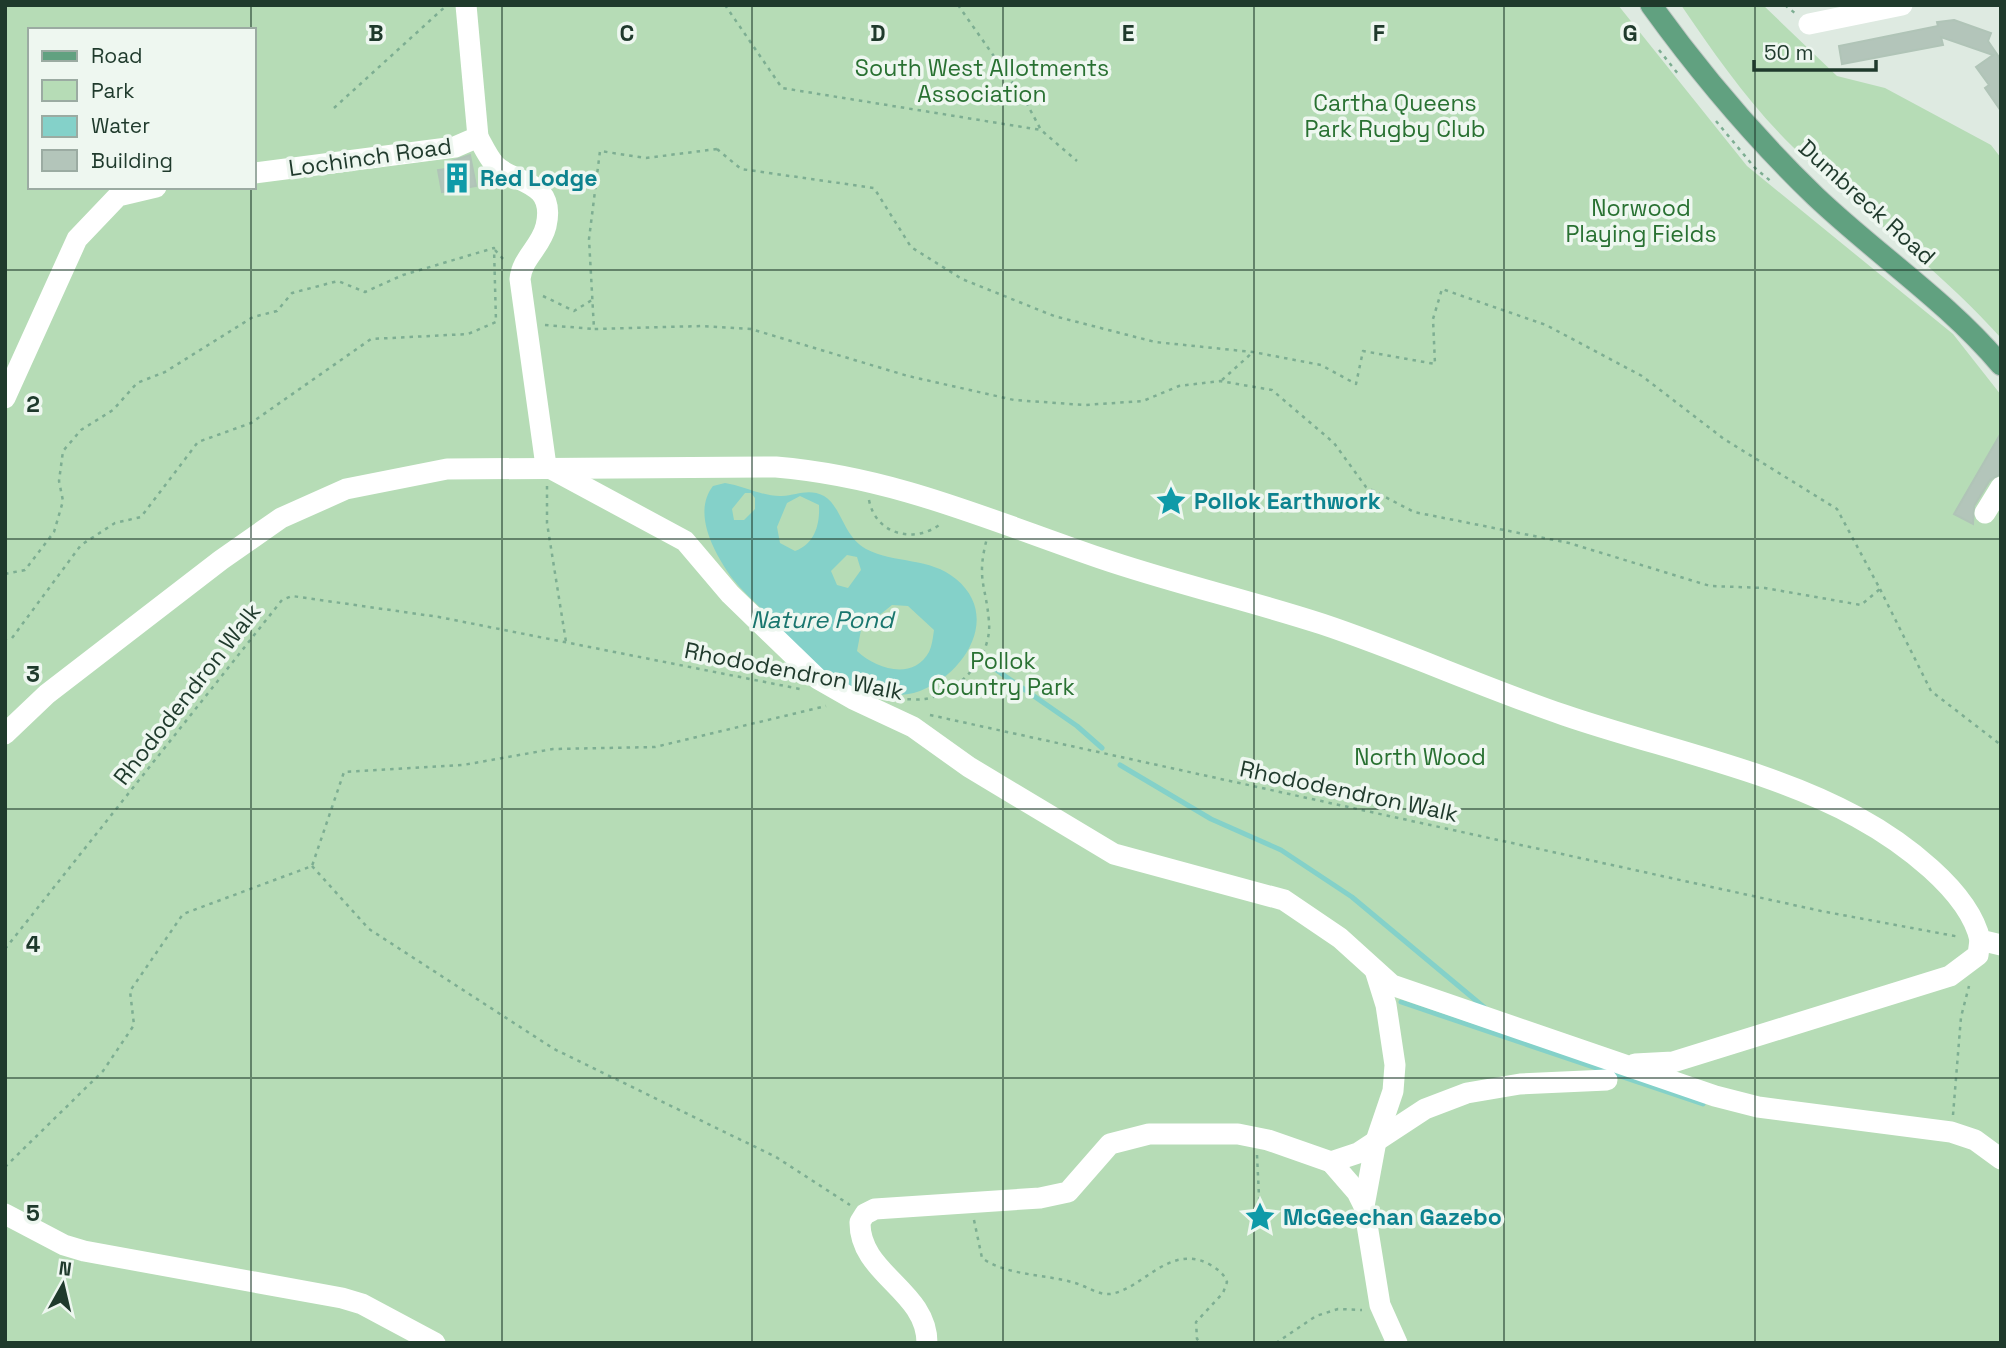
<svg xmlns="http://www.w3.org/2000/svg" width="2006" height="1348" viewBox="0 0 2006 1348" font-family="'Space Grotesk',sans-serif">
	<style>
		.green { fill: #b6dcb6; fill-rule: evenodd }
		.water { fill: #84d1c9; fill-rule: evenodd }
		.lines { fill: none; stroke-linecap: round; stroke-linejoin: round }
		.stream { stroke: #84d1c9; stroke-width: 5 }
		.building { fill: #b3c5ba; stroke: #b0c4b7; stroke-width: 2 }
		.major-casing { stroke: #c0c8c4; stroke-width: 23 }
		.path { stroke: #7dae92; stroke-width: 2.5; stroke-dasharray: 3.5 5; stroke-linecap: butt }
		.minor { stroke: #fff; stroke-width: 21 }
		.major { stroke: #61a180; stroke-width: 21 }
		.grid { fill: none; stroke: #1f3a2c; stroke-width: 2; stroke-opacity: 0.55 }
		.labels { text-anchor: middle; stroke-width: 7; stroke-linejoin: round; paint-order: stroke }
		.park-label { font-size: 23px; fill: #297132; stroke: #eef7f0 }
		.street-label { font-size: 23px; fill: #1f3a2c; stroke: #eef7f0 }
		.culture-label { font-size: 23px; font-weight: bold; fill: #0d838f; stroke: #eef7f0; text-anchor: start }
		.water-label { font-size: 24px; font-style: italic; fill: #19766e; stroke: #eef7f0 }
		.grid-label { font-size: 23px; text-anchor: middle; font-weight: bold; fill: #1f3a2c; stroke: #eef7f0; stroke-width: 7; stroke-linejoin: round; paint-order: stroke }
	</style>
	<rect width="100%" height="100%" fill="#deeae1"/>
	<!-- green -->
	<g class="green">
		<path d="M5,5H1618L1747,166L1953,334L2001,395V1343H5ZM30,30H254V187H30Z"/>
		<path d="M1681,5H1763L1837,76L1885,88L1991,145L2001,158V338C1938,268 1861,212 1793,147C1750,105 1715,55 1681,5Z"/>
	</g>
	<!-- water -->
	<path class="water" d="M725,483C744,486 764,497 782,496C797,495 809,488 824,496C842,507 843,536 866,549C895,564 930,557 956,579C1001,616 965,674 920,691C899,699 867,695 847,687C817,675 793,642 773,620C759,606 744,593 732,578C714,553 692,513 713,486ZM745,493H751L755,498V509L744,520H734L732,509ZM800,496L819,505C820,524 815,544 795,551L780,543L777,527L787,503ZM847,555L857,557L861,570L848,588L837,585L831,571ZM892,605L908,606L934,630C933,637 932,646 929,652C913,681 876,669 857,651L861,630Z"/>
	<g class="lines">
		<!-- stream -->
		<g class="stream">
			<polyline points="982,660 1077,726 1102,748"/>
			<polyline points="1120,765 1211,819 1281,850 1352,897 1485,1008"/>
			<polyline points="1401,1002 1703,1104"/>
		</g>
	</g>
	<!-- building -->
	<g class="building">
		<polygon points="1954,20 1991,33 1988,41 2001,60 2001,111 1985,88 1989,85 1976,67 1993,55 1941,37 1943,45 1842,64 1839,46 1938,26 1937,22"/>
		<polygon points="470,155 476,186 442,192 438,170 453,168 452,161"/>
		<polygon points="2001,433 2001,474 1990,480 1974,506 1973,524 1954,514"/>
	</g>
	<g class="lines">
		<!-- major casing -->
		<g class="major-casing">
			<path id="major" d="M1651,5C1700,73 1755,138 1815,196C1876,254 1947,301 2001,365"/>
		</g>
		<!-- path -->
		<g class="path">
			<polyline points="725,5 782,88 1041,130"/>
			<polyline points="958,5 1026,102 1041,130 1077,161"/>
			<polyline points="1785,5 1796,14"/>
			<polyline points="1659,50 1679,75"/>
			<polyline points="334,108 447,5"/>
			<polyline points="1716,121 1755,168 1773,183"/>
			<polygon points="717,149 741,169 874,188 911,247 962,279 1054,316 1155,342 1253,352 1321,365 1356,384 1363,351 1435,364 1433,319 1442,289 1546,325 1642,376 1724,439 1837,509 1880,589 1861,605 1765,588 1710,586 1569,543 1414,512 1366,487 1334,443 1272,390 1220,381 1179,386 1143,401 1085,405 1014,400 908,376 751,329 702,326 594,329 589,239 600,151 646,158"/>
			<polyline points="495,250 505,261"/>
			<polyline points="543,296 574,311 592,300"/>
			<polyline points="545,325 594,329"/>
			<polyline points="1222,380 1253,352"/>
			<polyline points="547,486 547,523 566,642"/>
			<path d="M869,500C876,536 916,544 942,523"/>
			<polyline points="5,574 25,570 54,532 63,501 59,481 63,451 81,430 113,410 137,383 165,372 253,317 277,311 292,293 338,281 365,292 403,275 494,248 496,322 468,334 371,339 251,423 198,442 141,517 115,523 81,545 12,638 5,639"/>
			<polyline points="1880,589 1931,691 2001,745"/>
			<path d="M899,699C907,699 917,700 925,699C959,693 992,657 989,622C986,584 976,580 987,538"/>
			<polyline points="930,715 1821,911 1960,937"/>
			<polyline points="312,866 369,929 554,1049 776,1157 850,1205"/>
			<polyline points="5,949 282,600 292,596 439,617 800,689"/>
			<polyline points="1953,1115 1961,1017 1969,986"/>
			<polyline points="1257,1155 1260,1217"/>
			<polyline points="5,1167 103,1071 134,1025 130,991 183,914 312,866 344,772 463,765 553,749 655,747 826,706"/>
			<path d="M974,1220L982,1258C1007,1276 1046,1274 1075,1283C1086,1286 1098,1295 1110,1294C1142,1290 1169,1243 1209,1264C1217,1269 1224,1273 1227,1282L1223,1293L1196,1322L1197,1339L1201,1343"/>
			<polyline points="1276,1343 1316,1316 1338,1309 1362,1310"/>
		</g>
		<!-- minor -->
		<g class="minor">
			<polyline points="1809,24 1902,5"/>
			<path d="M478,137C483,146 488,157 495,165C511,183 557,179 546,226C541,247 522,258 520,279L546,466L685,541L730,594L818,679L853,699L913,727L969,767L1114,854L1284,900L1340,938L1392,985L1715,1096L1758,1107L1951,1132L1975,1140L2001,1159"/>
			<polyline points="254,173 455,147 478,137 466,5"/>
			<polyline points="5,398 77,239 118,196 156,187"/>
			<polyline points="1985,513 2001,487"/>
			<path d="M5,734L47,694L221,560L281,518L346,489L447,469L776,467C894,477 989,520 1100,558C1173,583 1248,600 1322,624C1403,651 1482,687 1564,715C1657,747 1772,770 1857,817C1901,841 1969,890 1980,940L2001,945"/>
			<polyline points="1635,1064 1673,1062 1950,976 1978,955 1980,940"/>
			<polyline points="1331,1162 1357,1192 1364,1206 1380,1305 1397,1343"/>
			<polyline points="1364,1206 1376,1141 1393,1091 1395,1065 1386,1005 1376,973"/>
			<polyline points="5,1214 64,1245 84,1251 342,1298 362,1304 435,1343"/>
			<path d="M927,1343C927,1290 859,1274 860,1222L865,1214L875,1209L1040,1198L1068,1192L1110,1144L1149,1134H1238L1268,1140L1331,1162L1358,1153L1425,1109L1467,1093L1520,1084L1607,1080"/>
		</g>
		<!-- major -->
		<use href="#major" class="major"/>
	</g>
	<!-- grid -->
	<path class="grid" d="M251,5V30M502,5V1343M752,5V1343M1003,5V1343M1254,5V1343M1504,5V1343M1755,5V1343M251,187V1343M5,270H2001M5,539H2001M5,809H2001M5,1078H2001"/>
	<!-- icons -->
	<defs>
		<g id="building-bare" transform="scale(2.415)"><path d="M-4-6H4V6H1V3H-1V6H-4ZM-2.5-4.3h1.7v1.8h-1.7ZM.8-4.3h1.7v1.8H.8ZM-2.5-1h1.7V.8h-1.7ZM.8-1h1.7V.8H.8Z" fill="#0f9aa8" stroke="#eef7f0" stroke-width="2.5" paint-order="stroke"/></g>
		<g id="sight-bare" transform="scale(2.415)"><path d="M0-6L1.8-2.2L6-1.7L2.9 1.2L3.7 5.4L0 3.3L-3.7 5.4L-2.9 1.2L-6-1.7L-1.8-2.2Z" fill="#0f9aa8" stroke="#eef7f0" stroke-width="2.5" paint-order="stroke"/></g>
	</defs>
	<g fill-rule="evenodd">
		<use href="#building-bare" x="457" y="178"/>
		<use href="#sight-bare" x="1171" y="501"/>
		<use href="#sight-bare" x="1260" y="1217"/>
	</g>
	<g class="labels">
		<!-- park labels -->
		<g class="park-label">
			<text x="982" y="76">South West Allotments<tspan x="982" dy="26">Association</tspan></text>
			<text x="1395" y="111">Cartha Queens<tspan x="1395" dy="26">Park Rugby Club</tspan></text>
			<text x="1641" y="216">Norwood<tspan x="1641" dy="26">Playing Fields</tspan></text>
			<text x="1003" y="669">Pollok<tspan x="1003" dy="26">Country Park</tspan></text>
			<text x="1420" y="765">North Wood</text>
		</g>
		<!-- street labels -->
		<g class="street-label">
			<text transform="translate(370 157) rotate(-8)" y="8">Lochinch Road</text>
			<text transform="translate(1867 202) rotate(42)" y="8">Dumbreck Road</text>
			<text transform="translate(794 671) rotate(11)" y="8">Rhododendron Walk</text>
			<text transform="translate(187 694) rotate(-52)" y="8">Rhododendron Walk</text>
			<text transform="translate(1349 791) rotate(12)" y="8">Rhododendron Walk</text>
		</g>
		<!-- culture labels -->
		<g class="culture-label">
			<text x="480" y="186">Red Lodge</text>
			<text x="1194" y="509">Pollok Earthwork</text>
			<text x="1283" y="1225">McGeechan Gazebo</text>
		</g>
		<!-- water labels -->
		<g class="water-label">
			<text x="822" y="628">Nature Pond</text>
		</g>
	</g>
	<g class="grid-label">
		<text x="376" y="41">B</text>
		<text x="627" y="41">C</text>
		<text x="878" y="41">D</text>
		<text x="1128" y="41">E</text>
		<text x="1379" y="41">F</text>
		<text x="1630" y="41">G</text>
		<text x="33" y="412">2</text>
		<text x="33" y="682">3</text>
		<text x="33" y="952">4</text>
		<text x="33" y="1221">5</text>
	</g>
	<!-- border -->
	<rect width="2006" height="1348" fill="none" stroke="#1f3a2c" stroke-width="14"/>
	<!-- legend -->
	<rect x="28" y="28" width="228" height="161" fill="#eef7f0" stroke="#9baba2" stroke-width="2"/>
	<rect x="42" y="51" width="35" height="10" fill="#61a180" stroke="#9baba2" stroke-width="2"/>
	<text x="91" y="63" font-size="21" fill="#1f3a2c">Road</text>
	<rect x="42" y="80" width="35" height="21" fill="#b6dcb6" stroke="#9baba2" stroke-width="2"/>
	<text x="91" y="98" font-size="21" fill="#1f3a2c">Park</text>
	<rect x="42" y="116" width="35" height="21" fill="#84d1c9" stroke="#9baba2" stroke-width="2"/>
	<text x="91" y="133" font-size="21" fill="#1f3a2c">Water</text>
	<rect x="42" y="150" width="35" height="21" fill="#b3c5ba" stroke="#9baba2" stroke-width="2"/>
	<text x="91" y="168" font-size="21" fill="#1f3a2c">Building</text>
	<!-- north arrow -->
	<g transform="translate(63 1285) rotate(8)" stroke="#eef7f0" stroke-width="5" paint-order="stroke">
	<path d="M0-5L12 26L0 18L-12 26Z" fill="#1f3a2c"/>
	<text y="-10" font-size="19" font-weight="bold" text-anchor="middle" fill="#1f3a2c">N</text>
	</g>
	<!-- scale -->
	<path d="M1754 60v10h122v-10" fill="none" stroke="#1f3a2c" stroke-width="3.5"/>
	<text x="1764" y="60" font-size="21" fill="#1f3a2c" stroke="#eef7f0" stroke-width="5" paint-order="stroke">50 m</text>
</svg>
